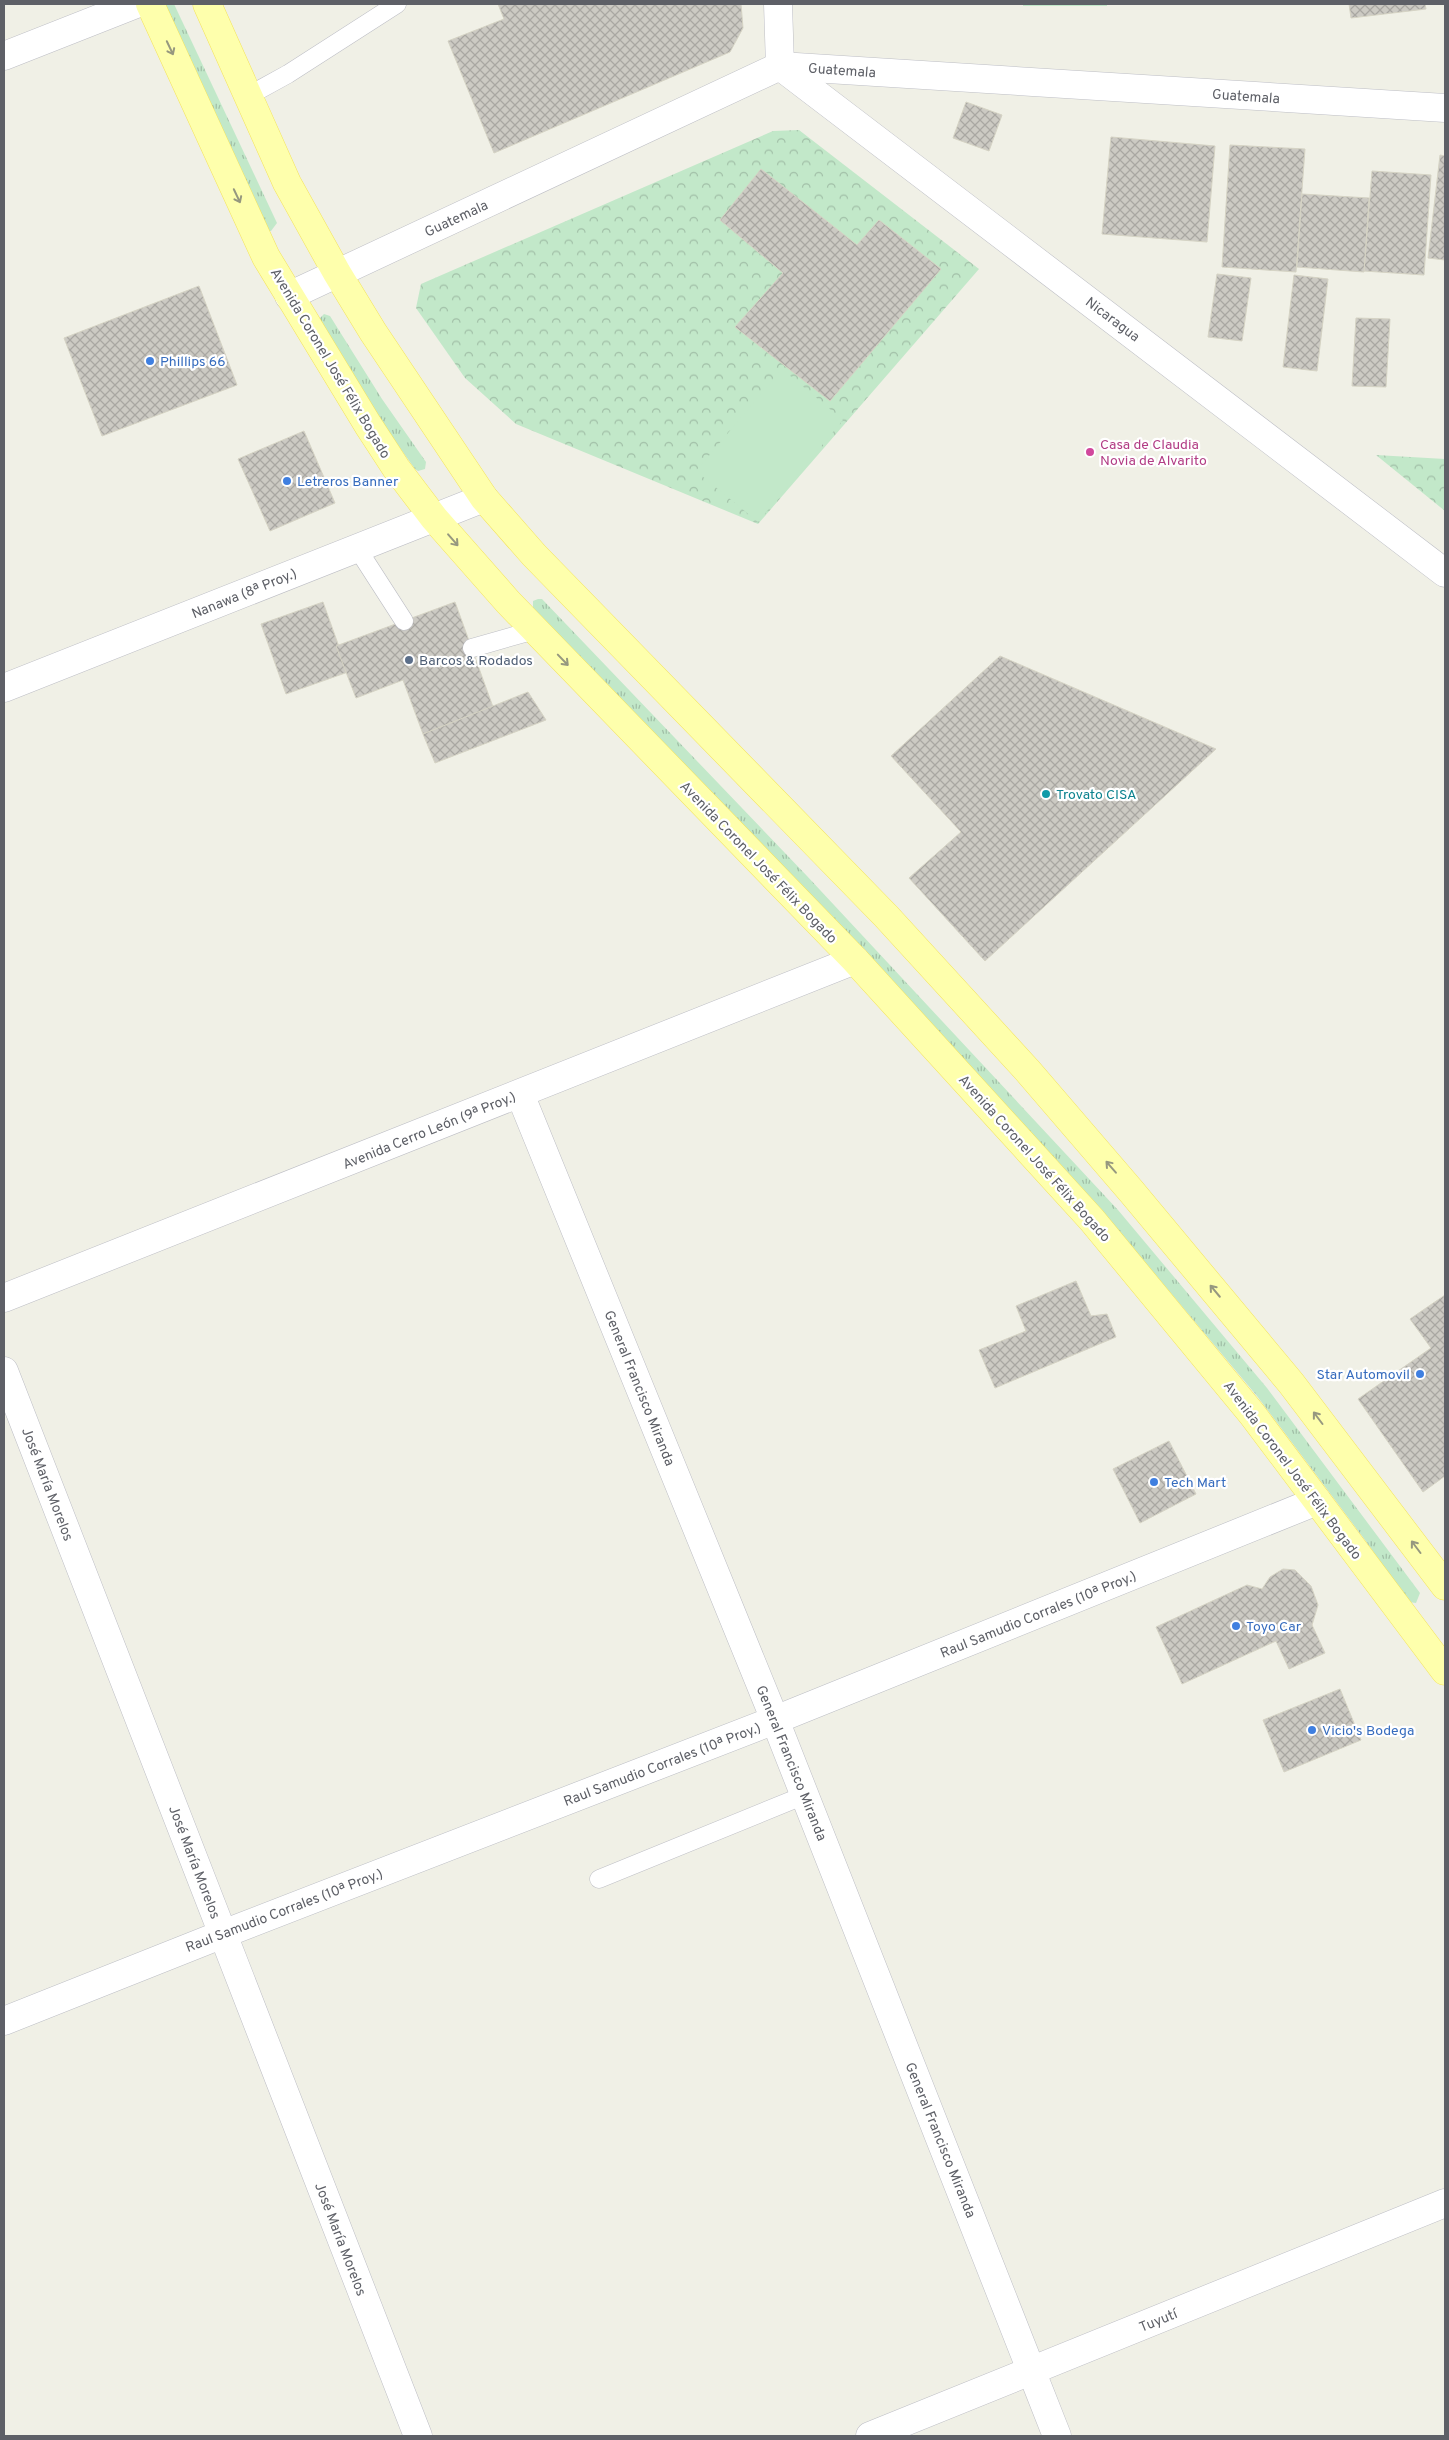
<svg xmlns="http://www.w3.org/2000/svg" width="1449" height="2440" viewBox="0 0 1449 2440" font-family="Overpass,sans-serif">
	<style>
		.grass { fill: url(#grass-tufts) }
		.park { fill: url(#park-crowns) }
		.pitch { fill: #c2e8c9 }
		.building { fill: url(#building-cross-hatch); stroke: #d5d3c4 }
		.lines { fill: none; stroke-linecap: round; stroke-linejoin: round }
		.lane-casing { stroke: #bdbec5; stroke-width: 19 }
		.street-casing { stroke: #bdbec5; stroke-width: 29 }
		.secondary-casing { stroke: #bbbdc4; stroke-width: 29 }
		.primary-casing { stroke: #f4e35b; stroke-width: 29 }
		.lane { stroke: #fff; stroke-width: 18 }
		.street { stroke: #fff; stroke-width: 28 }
		.secondary { stroke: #fff; stroke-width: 28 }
		.primary { stroke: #feffac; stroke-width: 28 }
		.oneway { stroke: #96987f }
		.shop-dot { fill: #3f7fe0; stroke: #fff; stroke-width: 2 }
		.hotel-dot { fill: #d1479c; stroke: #fff; stroke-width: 2 }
		.service-dot { fill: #5c6f8a; stroke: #fff; stroke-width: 2 }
		.culture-dot { fill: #0f9aa8; stroke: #fff; stroke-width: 2 }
		.labels { text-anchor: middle; stroke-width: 4.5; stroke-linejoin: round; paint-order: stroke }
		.street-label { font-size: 14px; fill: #5e6067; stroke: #fff }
		.shop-label { font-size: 14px; fill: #366cbe; stroke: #fff; text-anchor: start }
		.hotel-label { font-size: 14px; fill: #b23c85; stroke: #fff; text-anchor: start }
		.service-label { font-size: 14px; fill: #4e5e75; stroke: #fff; text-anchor: start }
		.culture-label { font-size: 14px; fill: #0d838f; stroke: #fff; text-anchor: start }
	</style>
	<defs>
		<pattern id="grass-tufts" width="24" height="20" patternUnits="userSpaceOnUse" patternTransform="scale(1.25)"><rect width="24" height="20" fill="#c2e8c9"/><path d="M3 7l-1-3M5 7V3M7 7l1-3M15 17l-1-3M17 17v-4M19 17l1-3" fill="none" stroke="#a1bfa7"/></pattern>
		<pattern id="park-crowns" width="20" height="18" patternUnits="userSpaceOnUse" patternTransform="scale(1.25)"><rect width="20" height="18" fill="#c2e8c9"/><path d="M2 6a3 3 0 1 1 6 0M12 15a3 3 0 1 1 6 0" fill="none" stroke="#a1bfa7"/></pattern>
		<pattern id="building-cross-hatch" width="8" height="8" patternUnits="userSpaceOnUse" patternTransform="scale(1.25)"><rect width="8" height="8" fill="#cccac3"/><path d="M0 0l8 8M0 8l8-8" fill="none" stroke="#a9a7a2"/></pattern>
	</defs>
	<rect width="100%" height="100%" fill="#f0f0e6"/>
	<!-- grass -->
	<g class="grass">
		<polygon points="160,4 174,4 277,223 271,231 268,231"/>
		<polygon points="324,314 330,316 382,399 426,462 425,469 418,471 415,469 370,406 319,319"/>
		<polygon points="538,599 542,599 807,876 1118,1210 1267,1388 1420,1593 1416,1603 1409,1602 1365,1540 1257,1396 1108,1218 798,885 533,609 533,601"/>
	</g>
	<!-- park -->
	<g class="park">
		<polygon points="799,130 979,269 758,524 516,424 465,378 416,308 421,284 773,131"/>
		<polygon points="1376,455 1445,459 1445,511"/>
	</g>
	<!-- pitch -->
	<g class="pitch">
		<rect x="1023" y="4" width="84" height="2"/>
		<polygon points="782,369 843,420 758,522 696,471"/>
	</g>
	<!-- building -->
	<g class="building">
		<polygon points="498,4 741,4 743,28 730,52 494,153 448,41 504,19"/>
		<polygon points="1349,4 1425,4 1426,9 1351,18"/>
		<polygon points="966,102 1002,115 989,151 953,138"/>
		<polygon points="1111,137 1215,146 1207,242 1102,234"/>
		<polygon points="1230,145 1305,149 1296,272 1222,267"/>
		<polygon points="1440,155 1445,156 1445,260 1428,258"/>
		<polygon points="761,169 857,245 879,220 941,269 830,401 735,327 783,273 720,220"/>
		<polygon points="1372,171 1431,175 1424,275 1364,271"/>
		<polygon points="1302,194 1369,198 1364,272 1297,267"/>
		<polygon points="1217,274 1251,278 1242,341 1208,337"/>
		<polygon points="1294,275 1328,279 1317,371 1283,367"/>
		<polygon points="199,286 237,385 102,436 64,338"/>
		<polygon points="1356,318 1390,319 1386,387 1352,386"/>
		<polygon points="304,431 335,503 270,531 238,459"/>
		<polygon points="323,602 348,672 286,694 261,624"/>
		<polygon points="455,602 493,707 423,734 403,680 356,698 336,646"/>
		<polygon points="1000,656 1216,749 985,961 909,878 961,832 891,756"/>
		<polygon points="528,692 546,720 435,763 423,734"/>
		<polygon points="1076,1281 1091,1316 1107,1314 1116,1337 995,1388 979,1350 1026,1331 1016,1306"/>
		<polygon points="1445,1295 1445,1476 1423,1492 1358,1399 1431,1348 1410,1319"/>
		<polygon points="1169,1441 1196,1494 1140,1523 1113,1469"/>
		<polygon points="1283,1569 1295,1570 1311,1586 1318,1605 1312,1625 1325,1653 1289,1669 1276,1641 1182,1684 1156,1627 1247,1585 1262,1589 1270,1577"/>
		<polygon points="1340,1689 1361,1740 1284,1772 1263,1720"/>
	</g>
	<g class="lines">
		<!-- lane casing -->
		<g class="lane-casing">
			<g id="lane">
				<polyline points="248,96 288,74 397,4"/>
				<polyline points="357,548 404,621"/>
				<polyline points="472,648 535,630"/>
				<polyline points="599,1879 805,1795"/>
			</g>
		</g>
		<!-- street casing -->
		<g class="street-casing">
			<g id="street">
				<polyline points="778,4 780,66"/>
				<polyline points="4,56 136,4"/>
				<polyline points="780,66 1445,573"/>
				<polyline points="289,296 780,66 1445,108"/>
				<polyline points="4,688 484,498"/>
				<polyline points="520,1094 775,1720 1057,2436"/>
				<polyline points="4,1298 855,960"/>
				<polyline points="4,1371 418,2436"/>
				<polyline points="870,2436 1445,2203"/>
			</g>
		</g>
		<!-- secondary casing -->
		<g class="secondary-casing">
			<polyline id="secondary" points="4,2021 223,1934 775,1720 1317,1501"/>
		</g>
		<!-- primary casing -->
		<g class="primary-casing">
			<g id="primary">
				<polyline points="150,4 266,257 368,425 396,468 434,518 508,602 855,960 1092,1220 1252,1414 1445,1671"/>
				<polyline points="207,4 287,183 337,273 373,332 484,498 534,555 886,916 1027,1070 1131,1191 1291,1383 1445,1586"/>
			</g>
		</g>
		<!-- lane -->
		<use href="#lane" class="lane"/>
		<!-- street -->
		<use href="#street" class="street"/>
		<!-- secondary -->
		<use href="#secondary" class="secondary"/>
		<!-- primary -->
		<use href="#primary" class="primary"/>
	</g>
	<!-- one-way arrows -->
	<defs><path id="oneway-shaft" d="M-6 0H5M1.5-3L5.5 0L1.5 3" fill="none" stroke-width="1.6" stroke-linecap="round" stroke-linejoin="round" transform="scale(1.25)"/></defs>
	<g class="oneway">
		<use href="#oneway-shaft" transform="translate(170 48) rotate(65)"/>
		<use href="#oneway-shaft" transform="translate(237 196) rotate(65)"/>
		<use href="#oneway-shaft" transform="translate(453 540) rotate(49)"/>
		<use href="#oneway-shaft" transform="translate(563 660) rotate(46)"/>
		<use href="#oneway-shaft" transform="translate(1111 1167) rotate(-131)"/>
		<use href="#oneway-shaft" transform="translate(1215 1291) rotate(-130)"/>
		<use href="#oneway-shaft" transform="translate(1318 1418) rotate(-127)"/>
		<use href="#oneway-shaft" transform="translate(1416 1547) rotate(-127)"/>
	</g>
	<!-- markers -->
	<g class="shop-dot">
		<circle cx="150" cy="361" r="5"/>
		<circle cx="287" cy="481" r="5"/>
		<circle cx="1420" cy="1374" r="5"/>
		<circle cx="1154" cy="1482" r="5"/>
		<circle cx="1236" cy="1626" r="5"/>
		<circle cx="1312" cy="1730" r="5"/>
	</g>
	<circle class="hotel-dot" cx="1090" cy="452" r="5"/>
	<circle class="service-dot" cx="409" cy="660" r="5"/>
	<circle class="culture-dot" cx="1046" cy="794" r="5"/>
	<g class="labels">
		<!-- street labels -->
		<g class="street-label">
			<text transform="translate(842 70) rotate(4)" y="5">Guatemala</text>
			<text transform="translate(1246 96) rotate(4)" y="5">Guatemala</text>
			<text transform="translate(456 218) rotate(-25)" y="5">Guatemala</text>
			<text transform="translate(1113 319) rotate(37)" y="5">Nicaragua</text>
			<text transform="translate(331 363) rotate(59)" y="5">Avenida Coronel José Félix Bogado</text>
			<text transform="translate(244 593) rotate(-22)" y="5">Nanawa (8ª Proy.)</text>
			<text transform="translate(759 862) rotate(46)" y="5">Avenida Coronel José Félix Bogado</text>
			<text transform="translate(429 1130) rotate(-22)" y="5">Avenida Cerro León (9ª Proy.)</text>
			<text transform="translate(1035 1158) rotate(48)" y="5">Avenida Coronel José Félix Bogado</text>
			<text transform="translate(640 1388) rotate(68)" y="5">General Francisco Miranda</text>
			<text transform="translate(1293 1470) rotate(53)" y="5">Avenida Coronel José Félix Bogado</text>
			<text transform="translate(48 1484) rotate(69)" y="5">José María Morelos</text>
			<text transform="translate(1038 1614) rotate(-22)" y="5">Raul Samudio Corrales (10ª Proy.)</text>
			<text transform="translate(792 1763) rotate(68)" y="5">General Francisco Miranda</text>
			<text transform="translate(662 1764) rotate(-21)" y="5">Raul Samudio Corrales (10ª Proy.)</text>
			<text transform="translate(195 1862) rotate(69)" y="5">José María Morelos</text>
			<text transform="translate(284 1910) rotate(-21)" y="5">Raul Samudio Corrales (10ª Proy.)</text>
			<text transform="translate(941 2140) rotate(68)" y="5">General Francisco Miranda</text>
			<text transform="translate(341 2239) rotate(69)" y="5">José María Morelos</text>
			<text transform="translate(1158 2320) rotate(-22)" y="5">Tuyutí</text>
		</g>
		<!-- shop labels -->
		<g class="shop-label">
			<text x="160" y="366">Phillips 66</text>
			<text x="297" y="486">Letreros Banner</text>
			<text x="1410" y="1379" text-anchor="end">Star Automovil</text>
			<text x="1164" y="1487">Tech Mart</text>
			<text x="1246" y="1631">Toyo Car</text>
			<text x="1322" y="1735">Vicio's Bodega</text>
		</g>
		<!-- hotel labels -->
		<g class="hotel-label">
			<text x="1100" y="449">Casa de Claudia<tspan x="1100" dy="16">Novia de Alvarito</tspan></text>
		</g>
		<!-- service labels -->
		<g class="service-label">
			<text x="419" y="665">Barcos &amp; Rodados</text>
		</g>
		<!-- culture labels -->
		<g class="culture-label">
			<text x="1056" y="799">Trovato CISA</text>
		</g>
	</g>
	<!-- border -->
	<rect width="1449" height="2440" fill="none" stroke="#5e6067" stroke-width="10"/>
</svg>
